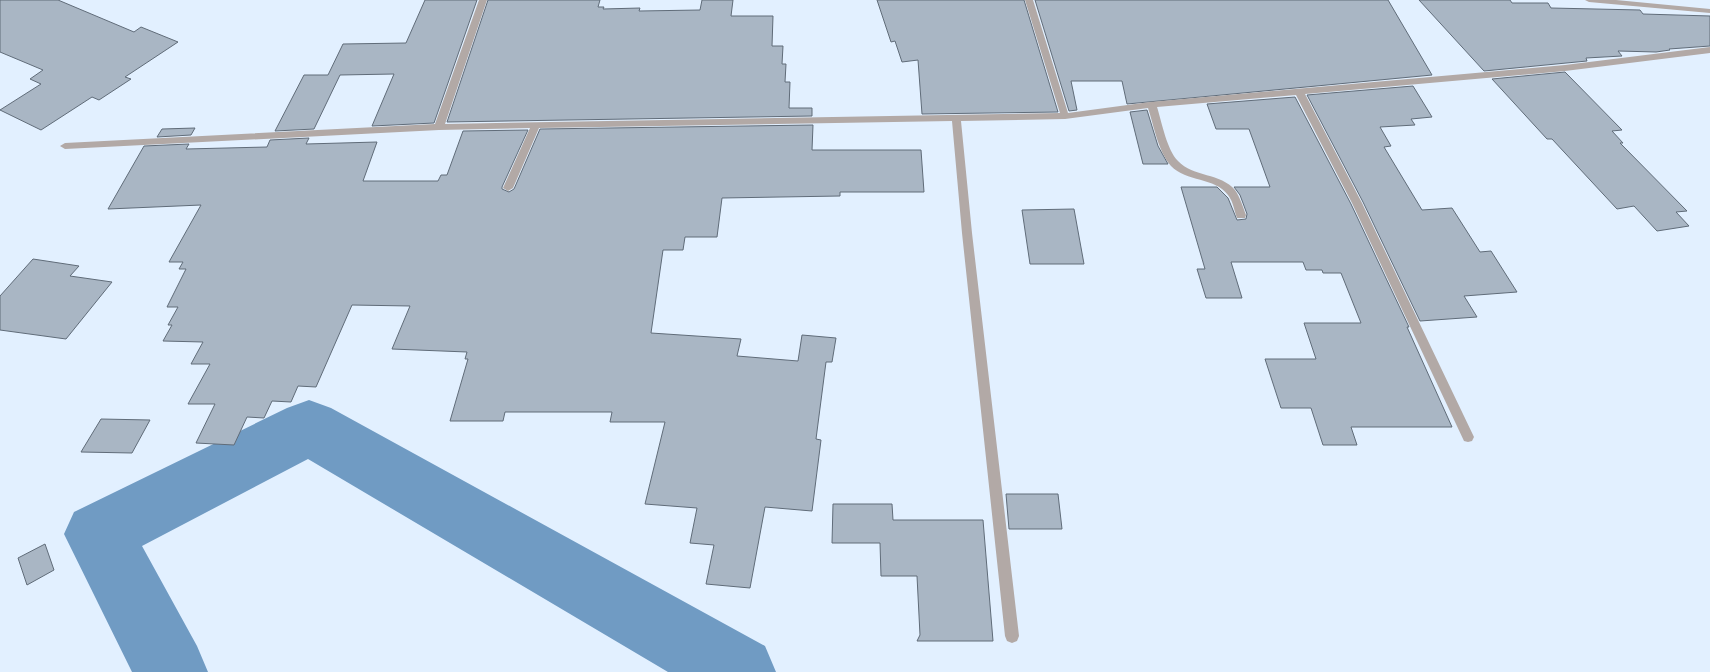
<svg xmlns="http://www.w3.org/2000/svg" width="1710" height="672" viewBox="0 0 1710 672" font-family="Signika,sans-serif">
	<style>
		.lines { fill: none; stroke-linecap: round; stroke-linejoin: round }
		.river { fill: #709bc3; fill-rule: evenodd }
		.building { fill: #a9b6c4; stroke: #606c79 }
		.minor { fill: #b2a9a6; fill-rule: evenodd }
		.tertiary { fill: #b2a9a6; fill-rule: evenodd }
	</style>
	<rect width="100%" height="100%" fill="#e2f0ff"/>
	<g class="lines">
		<!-- river -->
		<polygon class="river" points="309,400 331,408 765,646 776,672 668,672 308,459 142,546 197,646 208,672 132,672 64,534 74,512 287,408"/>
	</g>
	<!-- building -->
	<g class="building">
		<polygon points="0,0 58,0 134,32 141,27 178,42 125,77 131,79 99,100 92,97 41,130 0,110 41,84 30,79 43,70 0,52"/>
		<polygon points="425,0 477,0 434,123 372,126 394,74 340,75 314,129 275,131 304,75 328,75 343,44 406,43"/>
		<polygon points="488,0 600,0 598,7 604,7 603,9 640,8 639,11 700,10 702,0 733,0 731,16 773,16 772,46 783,46 782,64 786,64 785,82 790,82 789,108 812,108 812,116 447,122"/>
		<polygon points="877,0 1024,0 1058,112 922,114 918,60 902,62 895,41 891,42"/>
		<polygon points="1035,0 1388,0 1432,75 1127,104 1122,81 1071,81 1077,110 1069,111"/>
		<polygon points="1419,0 1510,0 1512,3 1548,3 1551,8 1640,10 1643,14 1710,16 1710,46 1669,49 1670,50 1656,52 1618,51 1622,56 1586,58 1587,61 1484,71"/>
		<polygon points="1565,72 1622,130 1612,131 1623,143 1620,143 1687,211 1676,212 1689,226 1657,231 1634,206 1617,209 1552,139 1547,139 1492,79"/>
		<polygon points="1413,86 1432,117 1411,119 1415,125 1380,127 1391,146 1384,147 1422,210 1452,208 1480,252 1491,251 1517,292 1464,296 1477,317 1420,321 1363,202 1307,95"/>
		<polygon points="1295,97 1351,204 1409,327 1407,327 1452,427 1351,427 1357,445 1323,445 1311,408 1281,408 1265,359 1316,359 1304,323 1361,323 1341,273 1323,273 1322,270 1306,270 1303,262 1231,262 1242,298 1206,298 1197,269 1205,269 1181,187 1217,187 1228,198 1237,220 1246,219 1247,214 1240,195 1234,187 1270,187 1249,129 1216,129 1207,104"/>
		<polygon points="1147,110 1158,146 1168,164 1143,164 1130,112"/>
		<polygon points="813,125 812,150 921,150 924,192 840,192 840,196 722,198 717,237 685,237 683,250 663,250 651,333 741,339 737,356 798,361 802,335 836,338 832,362 826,362 816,439 821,440 812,511 765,507 750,588 706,584 714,545 690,543 697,508 645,504 665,422 610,422 612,412 505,412 503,421 450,421 468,359 465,359 467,352 392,349 410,306 352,305 316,387 298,386 291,402 272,401 264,418 247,417 234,445 196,443 215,404 188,404 210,364 191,364 203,342 163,341 172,325 168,325 178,307 167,307 186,269 179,269 183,262 169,262 201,205 108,209 144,146 189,144 186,149 267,147 270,140 309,138 306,144 377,142 363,181 438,181 441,175 447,175 463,131 528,130 502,187 502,189 509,192 514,189 540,129"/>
		<polygon points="195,128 191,135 157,137 162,129"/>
		<polygon points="1074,209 1084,264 1030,264 1022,210"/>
		<polygon points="33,259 79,266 70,276 112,282 66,339 0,330 0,296"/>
		<polygon points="101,419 150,420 132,453 81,452"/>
		<polygon points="1006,494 1058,494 1062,529 1009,529"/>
		<polygon points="833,504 892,504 893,520 983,520 993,641 917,641 920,635 917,576 881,576 880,543 832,543"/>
		<polygon points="45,544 54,570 27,585 18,558"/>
	</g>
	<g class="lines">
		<!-- minor -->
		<path class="minor" d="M479,0H487L445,124L1060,113L1025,0H1033L1068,113L1150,102L1565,65L1710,47V53L1565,71L1305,94L1362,203L1474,437L1472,441L1468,442L1464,441L1352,203L1296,95L1157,107C1162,123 1167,150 1178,161C1193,177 1221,173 1235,190C1240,197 1243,207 1246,215L1245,218H1237C1234,210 1233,201 1228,195C1215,177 1186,182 1171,166C1158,151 1154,126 1148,108L1065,119L961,121L972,233L1019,636L1017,641L1012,643L1007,641L1005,636L962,233L952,121L539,128L513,188L508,191L503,188L530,128L439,130L65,149L60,146L65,143L435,124Z"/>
		<!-- tertiary -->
		<polygon class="tertiary" points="1585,0 1616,0 1710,9 1710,13 1589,2"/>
	</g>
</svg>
